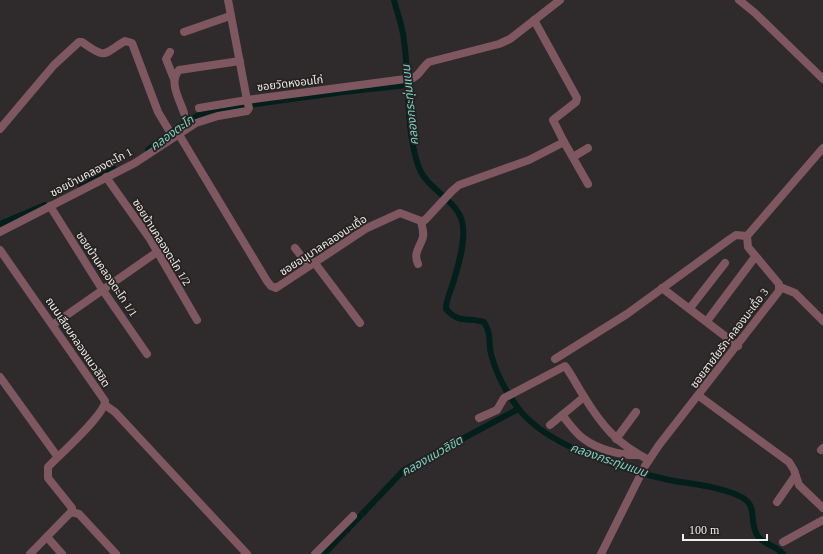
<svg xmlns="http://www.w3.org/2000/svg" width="823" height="554" viewBox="0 0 823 554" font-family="'Times New Roman','Noto Sans Thai',serif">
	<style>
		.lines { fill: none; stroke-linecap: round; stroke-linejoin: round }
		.canal { stroke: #031f1b; stroke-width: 6 }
		.minor { stroke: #7f5760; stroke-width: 8 }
		.labels { text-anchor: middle; stroke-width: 3.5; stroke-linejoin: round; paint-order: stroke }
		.street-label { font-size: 11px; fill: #efecec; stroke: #262222 }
		.water-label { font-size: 12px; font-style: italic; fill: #7ad3c4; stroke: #262222 }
	</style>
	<rect width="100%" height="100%" fill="#2f2b2c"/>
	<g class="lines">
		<!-- canal -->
		<g class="canal">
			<path d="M394,0C397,13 403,27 404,41C410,82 405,125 418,165C426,191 461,200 463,227C465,244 458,267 453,283C450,293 446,300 446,309C459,324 468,317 484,322C492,335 488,341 491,354C496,373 506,392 518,408C546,446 624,470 669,480C691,484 717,486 737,495C760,504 748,519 757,535C763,545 776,545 783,554"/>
			<path d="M148,150C169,134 187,118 212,110L343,92L407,85"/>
			<polyline points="81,186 114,169"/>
			<polyline points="0,224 45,205"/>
			<polyline points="324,554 404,470 518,409"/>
		</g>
		<!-- minor -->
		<g class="minor">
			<path d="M228,0L247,100L413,78C420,75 422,67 429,62L499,44L510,39L560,0"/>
			<polyline points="739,0 755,13 823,79"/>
			<polyline points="184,32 230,16"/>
			<polyline points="170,52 166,59 174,79"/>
			<path d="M184,113C180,100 168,82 179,70L240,61"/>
			<path d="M0,129L54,65L79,42H82C107,60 103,54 125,41L132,43L158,112L173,137"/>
			<polyline points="178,133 267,281 271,286 276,288 367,228 400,213 421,221 425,220 452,191 459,185 529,160 564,142 553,120 576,102 577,98 534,20"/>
			<polyline points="564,142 588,184"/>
			<polyline points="573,157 588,148"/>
			<polyline points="106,177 150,239 197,320"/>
			<polyline points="50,206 102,289 147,354"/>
			<polyline points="0,232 135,163 196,123 218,116 247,111 249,108 247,100 199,108"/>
			<polyline points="295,248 305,261 311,264"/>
			<path d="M0,250L105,401C105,415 59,455 48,467V478L72,508L71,512L30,554"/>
			<polyline points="314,262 360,323"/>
			<path d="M418,264C413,252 420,248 423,237C424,232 422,226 421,221"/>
			<polyline points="780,287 795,293 823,321"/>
			<polyline points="662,288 738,346"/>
			<polyline points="690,308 725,263"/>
			<polyline points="707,321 755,257"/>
			<polyline points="54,324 157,252"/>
			<polyline points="555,359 627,314 730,239 736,235 747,236"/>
			<polyline points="0,377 57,456"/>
			<polyline points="699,396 789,462 794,470 799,485 823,508"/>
			<polyline points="105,405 115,412 247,554"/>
			<path d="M562,415C569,423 575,433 584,439C597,449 622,456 639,455"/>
			<path d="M479,418L497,410L504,398L565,366C572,375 577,386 583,395C602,426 617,444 649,460"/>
			<polyline points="550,425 584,397"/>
			<polyline points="616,439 636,412"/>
			<polyline points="821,450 823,448"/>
			<polyline points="777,502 795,476"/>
			<polyline points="71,512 79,514 116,554"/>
			<polyline points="47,537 62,554"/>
			<polyline points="783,542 823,520"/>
			<polyline points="315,554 353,516"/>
			<polyline points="601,554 645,466 659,445 779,291 779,284 748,247 747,236 823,148"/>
		</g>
	</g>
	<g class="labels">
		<!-- street labels -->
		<g class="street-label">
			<text transform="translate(290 83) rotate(-7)" y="4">ซอยวัดหงอนไก่</text>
			<text transform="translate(91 172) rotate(-28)" y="4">ซอยบ้านคลองตะโก 1</text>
			<text transform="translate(162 242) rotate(58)" y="4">ซอยบ้านคลองตะโก 1/2</text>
			<text transform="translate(323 245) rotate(-33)" y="4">ซอยอนุบาลคลองมะเดื่อ</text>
			<text transform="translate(107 274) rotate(56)" y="4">ซอยบ้านคลองตะโก 1/1</text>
			<text transform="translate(729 338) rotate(-53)" y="4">ซอยสายใยรัก-คลองมะเดื่อ 3</text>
			<text transform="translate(78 342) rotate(56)" y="4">ถนนเลียบคลองแนวลิขิต</text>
		</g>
		<!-- water labels -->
		<g class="water-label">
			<text transform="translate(410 105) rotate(-96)" y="4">คลองกระทุ่มแบน</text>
			<text transform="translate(172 133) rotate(-36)" y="4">คลองตะโก</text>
			<text transform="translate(432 456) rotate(-30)" y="4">คลองแนวลิขิต</text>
			<text transform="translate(609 460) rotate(19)" y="4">คลองกระทุ่มแบน</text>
		</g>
	</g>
	<!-- scale -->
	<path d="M683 534v6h84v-6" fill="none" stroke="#efecec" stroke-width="2"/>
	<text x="689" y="534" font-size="12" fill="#efecec" stroke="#262222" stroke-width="3" paint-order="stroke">100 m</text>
</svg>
